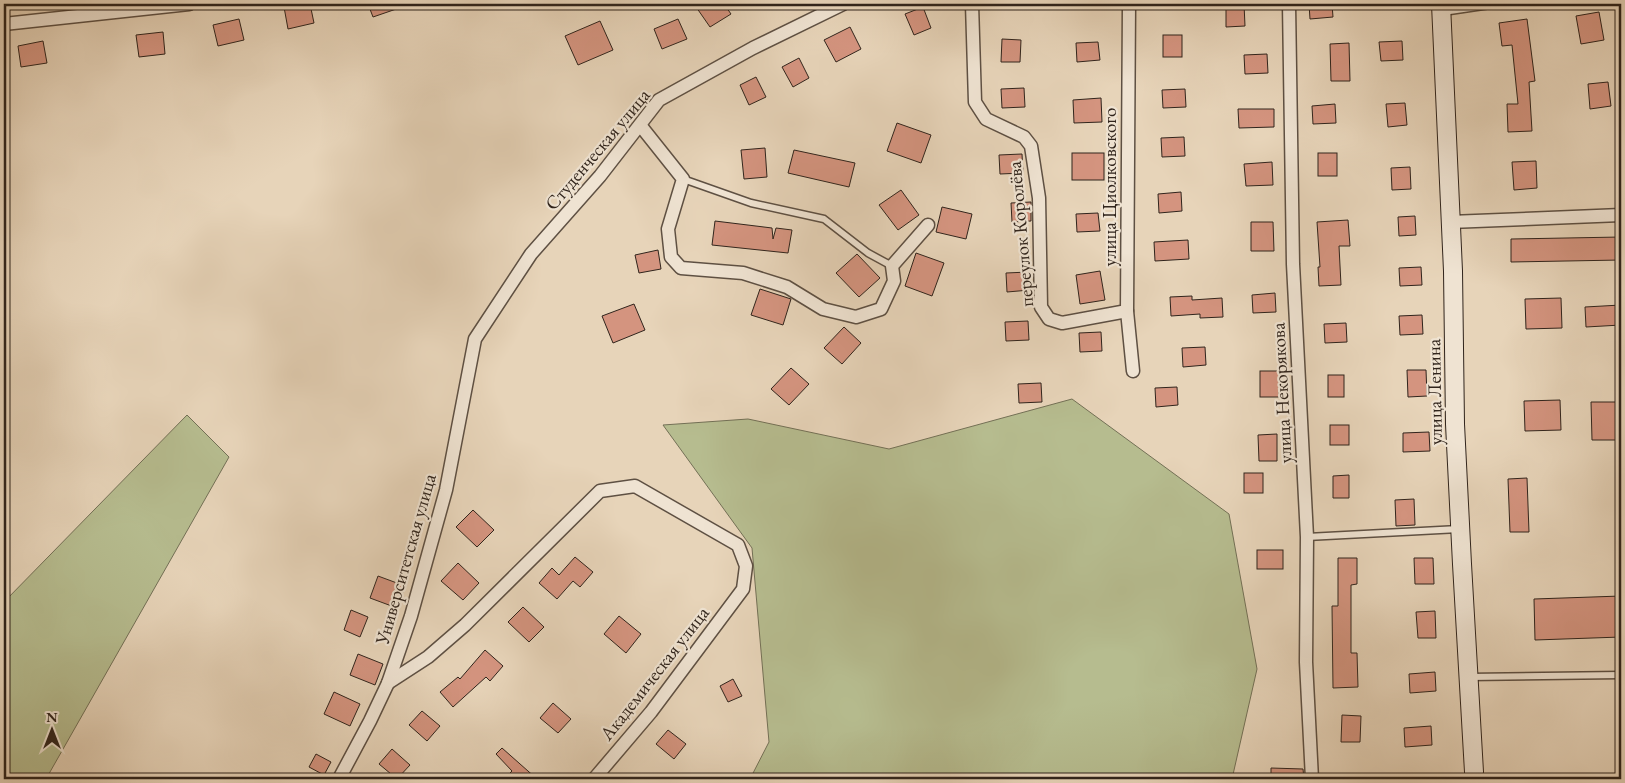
<svg xmlns="http://www.w3.org/2000/svg" width="1625" height="783" viewBox="0 0 1625 783" font-family="'EB Garamond',serif">
	<style>
		.green { fill: #b6bc8f; stroke: #737056 }
		.building { fill: #d4947f; stroke: #30241c }
		.lines { fill: none; stroke-linecap: round; stroke-linejoin: round }
		.lane-casing { stroke: #5e5043; stroke-width: 9 }
		.street-casing { stroke: #5e5043; stroke-width: 15 }
		.secondary-casing { stroke: #30241c; stroke-width: 20 }
		.lane { stroke: #efe3d2; stroke-width: 6 }
		.street { stroke: #efe3d2; stroke-width: 12 }
		.secondary { stroke: #efe3d2; stroke-width: 18 }
		.labels { text-anchor: middle; stroke-width: 4.5; stroke-linejoin: round; paint-order: stroke }
		.street-label { font-size: 19px; fill: #30241c; stroke: #efe3d2 }
	</style>
	<rect width="100%" height="100%" fill="#e7d4b9"/>
	<filter id="stains"><feTurbulence type="fractalNoise" baseFrequency=".004" numOctaves="4"/><feColorMatrix values="0 0 0 0 .2 0 0 0 0 .09 0 0 0 0 .02 0 0 0 .5 -.17"/></filter>
	<radialGradient id="worn" r=".72"><stop offset=".6" stop-color="#630" stop-opacity="0"/><stop offset="1" stop-color="#630" stop-opacity=".3"/></radialGradient>
	<!-- green -->
	<g class="green">
		<polygon points="1072,399 1229,514 1257,669 1232,779 750,779 769,742 752,548 663,425 748,419 889,449"/>
		<polygon points="187,415 229,457 46,779 4,779 4,602"/>
	</g>
	<!-- building -->
	<g class="building">
		<polygon points="300,4 310,4 314,23 288,29 284,7"/>
		<polygon points="368,4 404,4 405,6 373,17"/>
		<polygon points="694,4 724,4 731,14 710,27"/>
		<polygon points="1244,4 1245,26 1226,27 1226,5"/>
		<polygon points="1309,4 1332,4 1333,17 1310,19"/>
		<polygon points="923,7 931,28 914,35 905,14"/>
		<polygon points="1599,12 1604,40 1581,44 1576,16"/>
		<polygon points="239,19 244,40 218,46 213,25"/>
		<polygon points="678,19 687,39 662,49 654,29"/>
		<polygon points="1527,19 1535,81 1529,82 1532,131 1508,132 1507,104 1518,104 1512,45 1502,46 1499,23"/>
		<polygon points="600,21 613,50 578,65 565,36"/>
		<polygon points="850,27 861,49 836,62 824,40"/>
		<polygon points="163,32 165,54 139,57 136,35"/>
		<rect x="1163" y="35" width="19" height="22"/>
		<polygon points="1002,39 1021,40 1020,62 1001,62"/>
		<polygon points="43,41 47,63 21,67 18,46"/>
		<polygon points="1402,41 1403,60 1381,61 1379,42"/>
		<polygon points="1098,42 1100,60 1077,62 1076,43"/>
		<polygon points="1349,43 1350,81 1331,81 1330,44"/>
		<polygon points="1267,54 1268,73 1245,74 1244,55"/>
		<polygon points="799,58 809,78 793,87 782,67"/>
		<polygon points="756,77 766,97 749,105 740,85"/>
		<polygon points="1608,82 1611,106 1590,109 1588,84"/>
		<polygon points="1024,88 1025,107 1002,108 1001,89"/>
		<polygon points="1185,89 1186,107 1163,108 1162,90"/>
		<polygon points="1101,98 1102,122 1074,123 1073,100"/>
		<polygon points="1405,103 1407,125 1388,127 1386,104"/>
		<polygon points="1335,104 1336,123 1313,124 1312,106"/>
		<polygon points="1238,109 1274,109 1274,127 1239,128"/>
		<polygon points="897,123 931,135 921,163 887,151"/>
		<polygon points="1184,137 1185,156 1162,157 1161,138"/>
		<polygon points="765,148 767,177 744,179 741,150"/>
		<polygon points="794,150 855,163 849,187 788,173"/>
		<rect x="1072" y="153" width="32" height="27"/>
		<rect x="1318" y="153" width="19" height="23"/>
		<polygon points="1022,154 1023,173 1000,174 999,155"/>
		<polygon points="1536,161 1537,188 1514,190 1512,162"/>
		<polygon points="1272,162 1273,185 1246,186 1244,164"/>
		<polygon points="1410,167 1411,189 1392,190 1391,168"/>
		<polygon points="901,190 919,215 898,230 879,205"/>
		<polygon points="1181,192 1182,211 1159,213 1158,194"/>
		<polygon points="1031,202 1031,221 1012,222 1011,203"/>
		<polygon points="942,207 972,214 966,239 936,232"/>
		<polygon points="1098,213 1100,231 1077,232 1076,214"/>
		<polygon points="1415,216 1416,235 1399,236 1398,217"/>
		<polygon points="1348,220 1350,246 1339,246 1341,285 1319,286 1318,267 1320,267 1317,222"/>
		<polygon points="715,221 772,228 773,239 776,228 792,230 788,253 712,245"/>
		<polygon points="1251,222 1273,222 1274,251 1251,251"/>
		<polygon points="1621,237 1621,260 1511,262 1511,239"/>
		<polygon points="1188,240 1189,259 1155,261 1154,242"/>
		<polygon points="658,250 661,269 639,273 635,255"/>
		<polygon points="916,253 944,263 932,296 905,286"/>
		<polygon points="857,254 880,278 859,297 836,273"/>
		<polygon points="1421,267 1422,285 1400,286 1399,268"/>
		<polygon points="1100,271 1105,300 1080,304 1076,275"/>
		<polygon points="1029,272 1030,290 1007,292 1006,273"/>
		<polygon points="760,289 791,299 783,325 751,315"/>
		<polygon points="1275,293 1276,312 1253,313 1252,295"/>
		<polygon points="1192,296 1192,300 1222,298 1223,317 1200,318 1200,314 1171,316 1170,297"/>
		<polygon points="1561,298 1562,328 1526,329 1525,299"/>
		<polygon points="634,304 645,330 613,343 602,316"/>
		<polygon points="1621,305 1621,325 1586,327 1585,307"/>
		<polygon points="1422,315 1423,334 1400,335 1399,316"/>
		<polygon points="1028,321 1029,340 1006,341 1005,322"/>
		<polygon points="1346,323 1347,342 1325,343 1324,324"/>
		<polygon points="844,327 861,343 842,364 824,348"/>
		<polygon points="1101,332 1102,351 1080,352 1079,333"/>
		<polygon points="1205,347 1206,365 1183,367 1182,348"/>
		<polygon points="791,368 809,384 789,405 771,389"/>
		<polygon points="1407,370 1426,370 1427,396 1408,397"/>
		<rect x="1260" y="371" width="19" height="26"/>
		<rect x="1328" y="375" width="16" height="22"/>
		<polygon points="1041,383 1042,402 1019,403 1018,384"/>
		<polygon points="1177,387 1178,405 1156,407 1155,388"/>
		<polygon points="1560,400 1561,430 1525,431 1524,401"/>
		<polygon points="1591,402 1621,402 1621,440 1592,440"/>
		<rect x="1330" y="425" width="19" height="20"/>
		<polygon points="1429,432 1430,451 1403,452 1403,433"/>
		<polygon points="1277,434 1277,461 1259,461 1258,435"/>
		<rect x="1244" y="473" width="19" height="20"/>
		<polygon points="1349,475 1349,498 1333,498 1333,476"/>
		<polygon points="1527,478 1529,532 1510,532 1508,479"/>
		<polygon points="1414,499 1415,525 1396,526 1395,500"/>
		<polygon points="473,510 494,530 477,547 456,527"/>
		<rect x="1257" y="550" width="26" height="19"/>
		<polygon points="575,557 593,572 580,587 573,581 557,599 539,583 552,568 559,575"/>
		<polygon points="1338,558 1357,558 1357,584 1351,585 1351,653 1357,653 1358,687 1333,688 1332,606 1338,606"/>
		<polygon points="1414,558 1433,558 1434,584 1415,584"/>
		<polygon points="458,563 479,583 463,600 441,581"/>
		<polygon points="378,576 405,586 397,608 370,598"/>
		<polygon points="1621,596 1621,637 1535,640 1534,599"/>
		<polygon points="523,607 544,627 529,642 508,622"/>
		<polygon points="351,610 368,617 360,637 344,630"/>
		<polygon points="1435,611 1436,638 1418,638 1416,612"/>
		<polygon points="619,616 641,634 626,653 604,634"/>
		<polygon points="485,650 503,666 490,681 486,677 453,707 440,692 458,677 460,679"/>
		<polygon points="358,654 383,664 375,685 350,675"/>
		<polygon points="1435,672 1436,691 1410,693 1409,674"/>
		<polygon points="733,679 742,696 728,702 720,686"/>
		<polygon points="334,692 360,704 350,726 324,714"/>
		<polygon points="553,703 571,719 558,733 540,718"/>
		<polygon points="422,711 440,726 427,741 409,725"/>
		<polygon points="1342,715 1361,716 1360,742 1341,742"/>
		<polygon points="1431,726 1432,745 1405,747 1404,728"/>
		<polygon points="668,730 686,744 674,759 656,744"/>
		<polygon points="502,748 537,779 504,779 512,771 496,754"/>
		<polygon points="392,749 410,765 397,779 379,764"/>
		<polygon points="316,754 331,762 324,775 309,767"/>
		<polygon points="1271,768 1303,769 1304,779 1271,779"/>
	</g>
	<g class="lines">
		<!-- lane casing -->
		<g class="lane-casing">
			<g id="lane">
				<polyline points="1443,12 1497,4"/>
				<polyline points="683,179 751,203 824,219 868,253 892,266"/>
				<polyline points="1307,537 1459,529"/>
				<polyline points="1469,677 1621,675"/>
			</g>
		</g>
		<!-- street casing -->
		<g class="street-casing">
			<g id="street">
				<polyline points="972,4 975,102 986,119 1024,137 1031,146 1039,198 1041,307 1049,319 1062,323 1127,311"/>
				<polyline points="1129,4 1127,311 1133,371"/>
				<polyline points="1289,4 1293,264 1307,537 1306,662 1312,779"/>
				<polyline points="4,24 189,4"/>
				<polyline points="640,125 683,179 668,229 671,257 681,268 743,273 787,287 823,309 856,317 881,309 894,281 892,266 928,225"/>
				<polyline points="1450,222 1621,215"/>
				<polyline points="388,683 428,657 465,625 600,491 635,486 738,545 746,566 743,589 651,712 594,779"/>
				<polyline points="339,779 370,721 388,683 411,616 446,490 475,339 531,254 600,176 659,100 753,48 843,4"/>
			</g>
		</g>
		<!-- secondary casing -->
		<g class="secondary-casing">
			<polyline id="secondary" points="1441,4 1453,271 1455,424 1462,564 1474,772"/>
		</g>
		<!-- lane -->
		<use href="#lane" class="lane"/>
		<!-- street -->
		<use href="#street" class="street"/>
		<!-- secondary -->
		<use href="#secondary" class="secondary"/>
	</g>
	<g class="labels">
		<!-- street labels -->
		<g class="street-label">
			<text transform="translate(597 149) rotate(-50)" y="7">Студенческая улица</text>
			<text transform="translate(1109 187) rotate(-90)" y="7">улица Циолковского</text>
			<text transform="translate(1020 234) rotate(-95)" y="7">переулок Королёва</text>
			<text transform="translate(1434 392) rotate(-91)" y="7">улица Ленина</text>
			<text transform="translate(1281 393) rotate(-93)" y="7">улица Некорякова</text>
			<text transform="translate(405 559) rotate(-74)" y="7">Университетская улица</text>
			<text transform="translate(654 673) rotate(-52)" y="7">Академическая улица</text>
		</g>
	</g>
	<!-- margin -->
	<rect width="1625" height="783" fill="none" stroke="#e7d4b9" stroke-width="20"/>
	<rect x="5" y="5" width="1615" height="773" fill="none" stroke="#30241c" stroke-width="2.5"/>
	<rect x="10" y="10" width="1605" height="763" fill="none" stroke="#30241c"/>
	<!-- north arrow -->
	<g transform="translate(52 730)" stroke="#efe3d2" stroke-width="4" paint-order="stroke">
	<path d="M0-4L9 19L0 12L-9 19Z" fill="#30241c"/>
	<text y="-8" font-size="14" font-weight="bold" text-anchor="middle" fill="#30241c">N</text>
	</g>
	<rect width="100%" height="100%" filter="url(#stains)"/>
	<rect width="100%" height="100%" fill="url(#worn)"/>
</svg>
